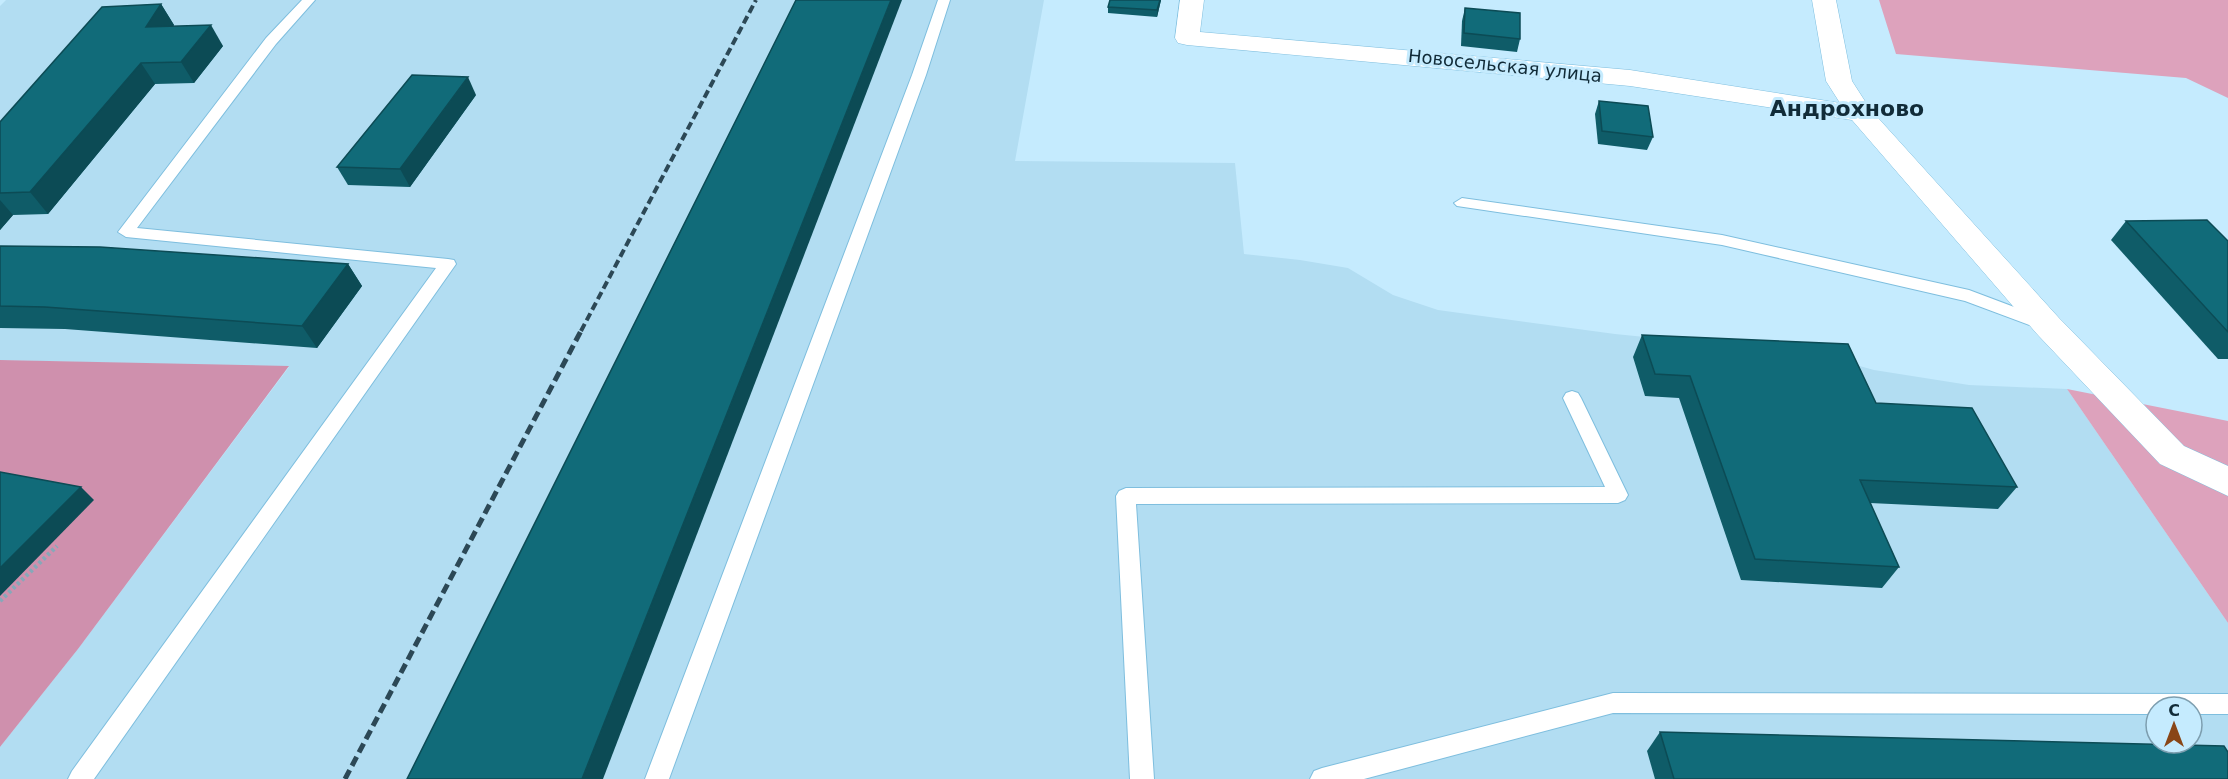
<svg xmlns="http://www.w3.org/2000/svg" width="2228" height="779" viewBox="0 0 2228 779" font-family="'DejaVu Sans',sans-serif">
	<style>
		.built { fill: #b2ddf2; fill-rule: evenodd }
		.green { fill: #dda2bc }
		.forest { fill: #cf90ad }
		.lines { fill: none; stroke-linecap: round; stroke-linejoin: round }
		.service-casing { stroke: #7ebede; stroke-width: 2 }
		.minor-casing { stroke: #7ebede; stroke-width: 1 }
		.path { stroke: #86a8b9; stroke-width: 4.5; stroke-dasharray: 3 3; stroke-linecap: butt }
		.service { fill: #fff; fill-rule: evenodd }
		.minor { fill: #fff; fill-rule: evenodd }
		.rail-far1 { stroke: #2c4856; stroke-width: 4; stroke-dasharray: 8 4; stroke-linecap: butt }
		.rail { stroke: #2c4856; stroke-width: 5; stroke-dasharray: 10 5; stroke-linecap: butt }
		.wall { fill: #0f5c68 }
		.shaded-wall { fill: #0c4b55 }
		.building { fill: #116b79; stroke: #0c4b55; stroke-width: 1.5 }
		.labels { text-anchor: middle; stroke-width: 6; stroke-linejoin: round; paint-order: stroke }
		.far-street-label { font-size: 18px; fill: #112b38; stroke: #c5ebfe }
		.far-district-label { font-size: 22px; font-weight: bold; fill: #112b38; stroke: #c5ebfe }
	</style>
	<rect width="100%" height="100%" fill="#c5ebfe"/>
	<!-- built -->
	<path class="built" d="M6,0H1044L1015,161L1235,163L1244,254L1300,260L1348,268L1393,295L1438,310L1615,334L1816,354L1874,370L1969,385L2067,389L2228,623V779H0V747L78,649L289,367L0,360V6ZM2156,707H2192V743H2156Z"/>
	<!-- green -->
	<g class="green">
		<polygon points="1879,0 2228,0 2228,98 2186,78 1896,54"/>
		<polygon points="2067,389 2228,421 2228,623"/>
	</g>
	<!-- forest -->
	<polygon class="forest" points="0,360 289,366 78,649 0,747"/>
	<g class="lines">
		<!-- service casing -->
		<g class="service-casing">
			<g id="service">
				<polygon points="302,0 315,0 276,44 137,228 448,259 454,260 456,264 94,779 68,779 72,771 436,268 126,237 118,232 266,38"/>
				<polygon points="938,0 950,0 926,75 669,779 645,779 912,75"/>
				<polygon points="1462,198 1722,235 1969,290 2049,320 2052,324 2049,328 2043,330 1965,301 1722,245 1457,206 1454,203"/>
				<polygon points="1572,391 1578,393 1581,398 1628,495 1625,500 1618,503 1136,504 1154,779 1130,779 1116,496 1119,491 1126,488 1605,487 1563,398 1566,393"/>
				<polygon points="1613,693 2228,694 2228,714 2192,714 2192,707 2156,707 2156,714 1613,713 1364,779 1310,779 1314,771 1322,768"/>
			</g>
		</g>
		<!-- minor casing -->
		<g class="minor-casing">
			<polygon id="minor" points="1180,0 1204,0 1200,32 1630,70 1840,103 1826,81 1812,0 1836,0 1852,81 1870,109 2059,318 2184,446 2228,466 2228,496 2160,464 2037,334 1852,120 1630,86 1187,45 1178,43 1175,38"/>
		</g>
		<!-- path -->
		<polyline class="path" points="0,601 57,546"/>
		<!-- service -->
		<use href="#service" class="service"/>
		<!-- minor -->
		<use href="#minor" class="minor"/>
		<!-- rail-far1 -->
		<polyline class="rail-far1" points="581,331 756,0"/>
		<!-- rail -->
		<polyline class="rail" points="345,779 582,329"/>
	</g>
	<!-- wall -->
	<g class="wall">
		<polygon points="1110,0 1161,0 1157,17 1108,13 1108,7"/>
		<polygon points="161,4 174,25 172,27 223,46 194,83 155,84 48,214 13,215 0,230 0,122"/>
		<polygon points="1465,8 1520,39 1517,52 1461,46 1462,21"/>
		<polygon points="476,95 410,187 348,185 337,167"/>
		<polygon points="1599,101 1653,137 1647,150 1598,144 1595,114"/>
		<polygon points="2126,221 2228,241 2228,359 2218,359 2111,240"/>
		<polygon points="0,246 348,264 362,286 317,348 65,329 0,328"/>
		<polygon points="1642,335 1876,403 2017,487 1998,509 1870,503 1899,567 1882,588 1741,580 1679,398 1645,396 1633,357"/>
		<polygon points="1660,732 2228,779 1655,779 1647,751"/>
	</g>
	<!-- shaded-wall -->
	<g class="shaded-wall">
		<polygon points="891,0 902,0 603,779 582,779"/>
		<polygon points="1160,0 1161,0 1157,17 1157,10"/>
		<polygon points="161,4 174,25 159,48 146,27"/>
		<polygon points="211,25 223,46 194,83 181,62"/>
		<polygon points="141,63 155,84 48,214 30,192"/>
		<polygon points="468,77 476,95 410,187 400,169"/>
		<polygon points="0,200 13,215 0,230"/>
		<polygon points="348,264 362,286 317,348 302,326"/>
		<polygon points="81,487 94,500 0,596 0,568"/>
	</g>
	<!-- building -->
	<g class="building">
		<polygon points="796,0 891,0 582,779 407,779"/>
		<polygon points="1110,0 1160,0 1157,10 1108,7"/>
		<polygon points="161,4 146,27 211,25 181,62 141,63 30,192 0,193 0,122 102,7"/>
		<polygon points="1465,8 1520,13 1520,39 1464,33"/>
		<polygon points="412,75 468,77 400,169 337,167"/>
		<polygon points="1599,101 1648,106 1653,137 1602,131"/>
		<polygon points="2207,220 2228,241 2228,332 2126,221"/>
		<polygon points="0,246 100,247 348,264 302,326 45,307 0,306"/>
		<polygon points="1642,335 1848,344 1876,403 1972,408 2017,487 1860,480 1899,567 1755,559 1690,376 1655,374"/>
		<polygon points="0,472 81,487 0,568"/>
		<polygon points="1660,732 2224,746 2228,752 2228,779 1674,779"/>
	</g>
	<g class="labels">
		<!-- far-street labels -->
		<g class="far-street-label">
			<text transform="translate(1505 66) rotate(6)" y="6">Новосельская улица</text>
		</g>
		<!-- far-district labels -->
		<g class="far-district-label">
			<text x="1847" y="116">Андрохново</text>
		</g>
	</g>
	<!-- north arrow -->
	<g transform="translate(2174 725)"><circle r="28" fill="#c5ebfe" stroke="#7d9eaf" stroke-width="1.5"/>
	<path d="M0-4.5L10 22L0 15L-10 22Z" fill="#894617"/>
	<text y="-9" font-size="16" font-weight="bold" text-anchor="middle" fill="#112b38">С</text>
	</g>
</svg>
